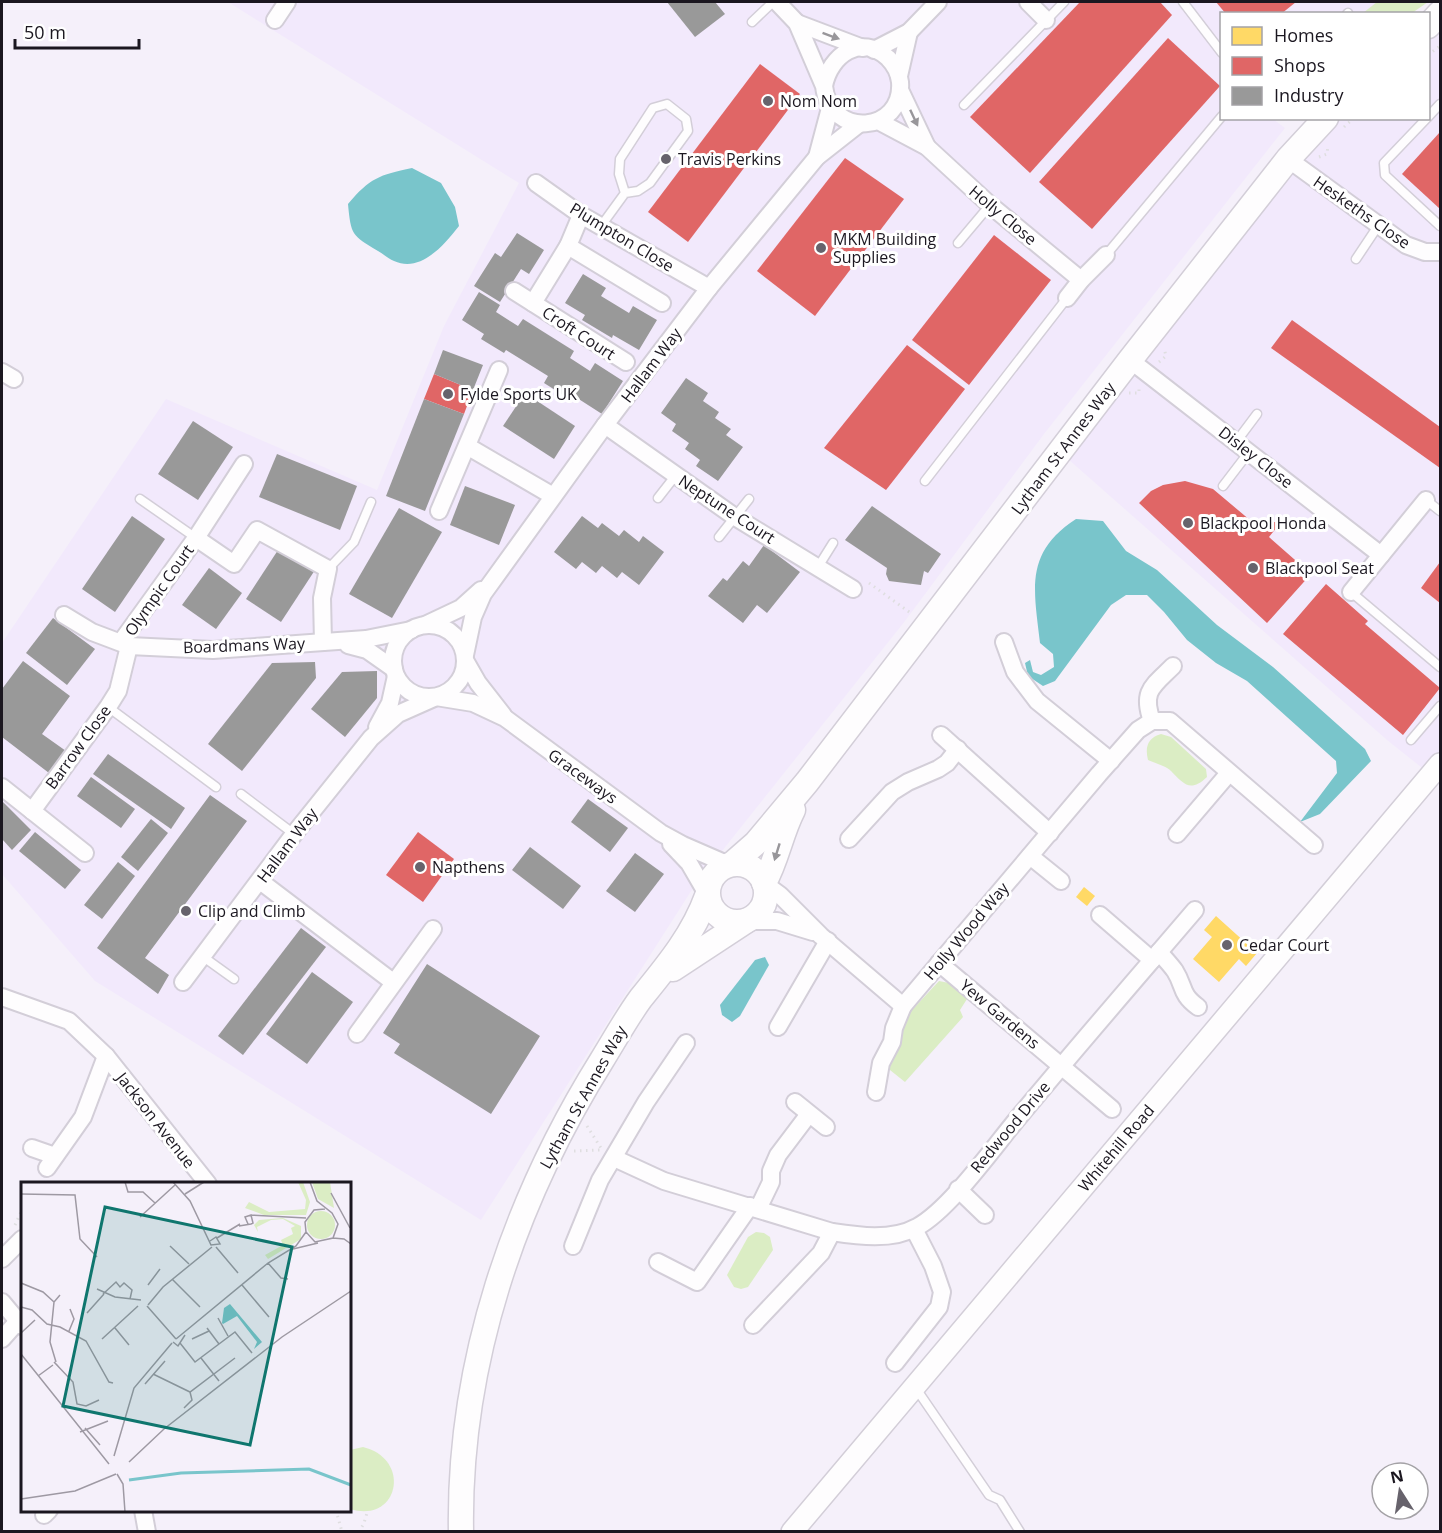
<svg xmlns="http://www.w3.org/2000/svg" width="1442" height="1533" viewBox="0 0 1442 1533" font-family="'Open Sans',sans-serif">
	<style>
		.built { fill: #f2e9fc }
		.green { fill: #dbedc4 }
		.water { fill: #79c5cb }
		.homes { fill: #ffd966 }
		.shops { fill: #e06666 }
		.industry { fill: #999 }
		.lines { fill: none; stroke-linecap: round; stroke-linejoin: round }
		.service-casing { stroke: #d3ced8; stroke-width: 11 }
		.minor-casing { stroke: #d3ced8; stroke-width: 20 }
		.tertiary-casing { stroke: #d3ced8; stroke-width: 24 }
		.secondary-casing { stroke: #d3ced8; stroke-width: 27 }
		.path { stroke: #dfdee0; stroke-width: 3; stroke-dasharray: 1.5 4.5; stroke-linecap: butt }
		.service { stroke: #fefdfe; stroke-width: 8 }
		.minor { stroke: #fefdfe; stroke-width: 16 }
		.tertiary { stroke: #fefdfe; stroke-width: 21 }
		.secondary { stroke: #fefdfe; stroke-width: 24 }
		.oneway { fill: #98969a }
		.poi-dot { fill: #67636c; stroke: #fff; stroke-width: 2 }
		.labels { text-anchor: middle; stroke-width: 6; stroke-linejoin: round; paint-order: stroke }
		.poi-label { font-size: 16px; fill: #1b1720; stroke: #fff; text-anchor: start }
		.street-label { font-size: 16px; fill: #1b1720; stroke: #fff }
		.inset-river { fill: none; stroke: #79c5cb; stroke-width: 3 }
		.inset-road { fill: none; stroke: #9e99a3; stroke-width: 1.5 }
		.view { fill: #0f766e; fill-opacity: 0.15; stroke: #0f766e; stroke-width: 3 }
		.inset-edge { fill: none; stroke: #1b1720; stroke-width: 3 }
	</style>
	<rect width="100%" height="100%" fill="#f5f0fa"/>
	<!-- built -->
	<g class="built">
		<polygon points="228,2 1378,2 1363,13 1222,14 1222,118 1273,119 1285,128 1044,434 905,621 695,885 481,1220 95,981 2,874 2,643 166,399 377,490 444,326 519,183"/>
		<polygon points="1440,23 1440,764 1431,775 1387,740 1060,452 1326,119 1428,118 1429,30"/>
	</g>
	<!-- green -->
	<g class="green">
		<polygon points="1377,2 1428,2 1412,13 1363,13"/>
		<path d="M1161,734L1171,737L1206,769L1207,777C1190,793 1184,784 1171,771C1166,766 1155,763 1148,760C1145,748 1147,738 1161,734Z"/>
		<polygon points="939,981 949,983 967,999 960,1010 963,1017 905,1082 890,1070 888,1064 900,1023"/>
		<polygon points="756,1232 764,1233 770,1237 773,1250 748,1287 741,1289 734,1287 727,1275 748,1237"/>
		<path d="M363,1447C412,1459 399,1524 350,1509V1450Z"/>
	</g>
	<!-- water -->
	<g class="water">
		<path d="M412,168L441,183L455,207L459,226C444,245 421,273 394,261C389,259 383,254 378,251C352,235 351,236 348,204C370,178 379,175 412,168Z"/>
		<path d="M1076,519L1103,521L1126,551L1157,570L1217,625L1273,667L1365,749L1371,761L1320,814L1300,822L1337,773L1336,761L1247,681L1216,663L1187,640L1164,612L1147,595H1126L1111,605L1055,681L1043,686L1028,676L1025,663L1030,660L1033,672L1041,675L1054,667L1053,654L1040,643C1034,589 1024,553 1076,519Z"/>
		<polygon points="765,957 769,965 740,1016 732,1022 722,1015 720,1005 755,960"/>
	</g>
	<!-- homes -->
	<g class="homes">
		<polygon points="1084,887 1095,896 1087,906 1076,897"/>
		<polygon points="1216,916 1257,953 1246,966 1239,959 1219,982 1193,959 1212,937 1204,930"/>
	</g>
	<!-- shops -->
	<g class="shops">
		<polygon points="1080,2 1160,2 1172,15 1030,173 970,117"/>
		<polygon points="1216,2 1296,2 1281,14 1226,14"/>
		<polygon points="1168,38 1220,86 1092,229 1039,182"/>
		<polygon points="760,64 800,94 688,242 648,212"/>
		<polygon points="1440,132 1440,209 1402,174"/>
		<polygon points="845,158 904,199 815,316 757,271"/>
		<polygon points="994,235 1051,280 969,385 912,340"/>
		<polygon points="1292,320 1440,427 1440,468 1271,348"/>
		<polygon points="907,345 965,389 886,490 824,448"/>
		<polygon points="434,374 473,390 464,414 424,399"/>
		<polygon points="1185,481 1213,489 1257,526 1272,522 1281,522 1269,537 1311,574 1267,623 1139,503 1151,491 1163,485"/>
		<polygon points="1440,562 1440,603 1421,588"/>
		<polygon points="1326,584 1368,621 1365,624 1440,688 1403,735 1283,634"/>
		<polygon points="418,832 454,859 423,902 386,875"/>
	</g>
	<!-- industry -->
	<g class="industry">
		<polygon points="667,2 715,2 725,14 695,37"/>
		<polygon points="517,233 544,250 529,274 521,269 500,302 474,286 495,253 501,257"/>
		<polygon points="583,274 606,288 601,296 629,313 633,306 657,320 639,350 613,335 612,338 582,320 585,315 565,303"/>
		<polygon points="479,292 500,305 496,312 518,326 523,319 574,351 570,358 590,371 595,363 623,381 602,414 574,396 571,400 544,383 548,376 506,350 504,353 481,339 484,334 462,320"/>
		<polygon points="443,350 483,365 473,390 434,374"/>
		<polygon points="686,378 708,393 703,401 719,412 715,418 731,429 726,435 743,447 718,481 696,466 700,460 685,449 689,443 672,431 676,424 661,413"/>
		<polygon points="525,393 575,426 554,459 503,426"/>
		<polygon points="424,399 464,414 425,511 386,496"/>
		<polygon points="193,421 233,447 198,500 158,474"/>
		<polygon points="277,454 357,486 340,530 259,497"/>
		<polygon points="465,486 515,505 499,545 450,525"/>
		<polygon points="872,506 941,554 928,573 924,571 921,585 889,581 886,574 887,568 845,540"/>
		<polygon points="399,508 442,532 392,618 349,594"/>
		<polygon points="132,516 165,539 115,612 82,589"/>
		<polygon points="582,516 598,528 602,523 619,536 624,530 639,542 643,536 664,552 639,585 622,572 617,578 602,566 596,573 582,562 576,569 554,552"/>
		<polygon points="764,545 800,572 767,613 757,605 743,623 708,596 723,578 727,581 743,561 749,566"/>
		<polygon points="280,547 315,570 281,622 246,599"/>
		<polygon points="209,568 242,593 216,629 182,605"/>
		<polygon points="53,618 95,649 67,685 26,653"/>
		<polygon points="23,661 70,696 42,734 66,751 49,773 2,737 2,689"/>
		<polygon points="315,662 316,678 242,771 208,744 272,663"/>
		<polygon points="377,671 377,698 345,737 311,709 342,672"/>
		<polygon points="108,754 185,808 171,829 93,774"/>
		<polygon points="91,777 135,809 121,828 77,796"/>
		<polygon points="210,795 247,821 145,958 169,975 158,994 97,948"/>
		<polygon points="588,799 628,828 610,852 571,822"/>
		<polygon points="2,801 31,830 12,850 2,839"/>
		<polygon points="151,819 168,833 138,871 121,857"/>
		<polygon points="35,832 81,870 65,889 19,851"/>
		<polygon points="530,847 581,886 563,909 512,870"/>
		<polygon points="635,853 664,874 635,912 606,891"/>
		<polygon points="118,862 135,876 102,919 84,905"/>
		<polygon points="301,928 326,947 243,1055 218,1036"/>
		<polygon points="427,964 540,1036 491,1114 394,1053 400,1044 383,1033"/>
		<polygon points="312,972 353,1002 307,1064 266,1034"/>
	</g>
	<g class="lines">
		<!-- service casing -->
		<g class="service-casing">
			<g id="service">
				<polyline points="1183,2 1222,53"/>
				<polyline points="1347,14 1348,13"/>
				<polyline points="752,22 773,2"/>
				<polyline points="964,105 1064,2"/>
				<polyline points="1428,117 1440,104"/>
				<polyline points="1427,118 1384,163 1385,175 1440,226"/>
				<polyline points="601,226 625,193 638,191 650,183 688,131 686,119 667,104 653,108 620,159 619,174 625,193"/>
				<polyline points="958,243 990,205"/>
				<polyline points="1106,255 1222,116"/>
				<polyline points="1356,259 1378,226"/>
				<polyline points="1236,442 1257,414"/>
				<polyline points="925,481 1067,298"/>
				<polyline points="1223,486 1249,452"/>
				<polyline points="658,498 676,475"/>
				<polyline points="140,499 196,538"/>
				<polyline points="1426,500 1440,511"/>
				<polyline points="719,537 749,499"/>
				<polyline points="818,567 833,543"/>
				<polyline points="328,569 354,542 371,502"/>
				<polyline points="1351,592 1440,667"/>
				<polyline points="108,707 216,787"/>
				<polyline points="1411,740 1440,706"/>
				<polyline points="241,794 294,834"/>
				<polyline points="202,956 234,979"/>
				<polyline points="915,1387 989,1495 1000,1500 1020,1532"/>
			</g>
		</g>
		<!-- minor casing -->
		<g class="minor-casing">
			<g id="minor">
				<path d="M777,2L797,23L824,86C830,140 904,133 900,82C899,73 895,65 888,58C861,33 830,55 824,86"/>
				<polyline points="1028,2 1046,20"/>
				<polyline points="275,20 287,2"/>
				<polyline points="797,23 863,48"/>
				<polyline points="874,50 909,32 938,2"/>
				<polyline points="899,76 909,32"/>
				<polyline points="900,90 927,147"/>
				<polyline points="878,121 927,147 990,205 1081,280"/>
				<polyline points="817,157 830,108"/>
				<polyline points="1288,159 1406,245 1425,252 1440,252"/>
				<polyline points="536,183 581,215 709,288"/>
				<polyline points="568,246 662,303"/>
				<polyline points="514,291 626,362"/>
				<polyline points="1067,298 1081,280 1106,255"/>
				<polyline points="533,303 568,246 581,215"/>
				<polyline points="1130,360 1381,555"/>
				<polyline points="2,372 14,379"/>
				<polyline points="605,425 735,517 853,589"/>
				<polyline points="467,446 553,496"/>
				<polyline points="439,511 499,370"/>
				<polyline points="196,538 244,464"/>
				<polyline points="1351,592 1426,500"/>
				<polyline points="64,615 92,632 129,646 213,650 366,639 411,630"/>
				<circle cx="429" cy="661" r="36"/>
				<polyline points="425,625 461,608 481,590"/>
				<polyline points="121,642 196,538 234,564 257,530 328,569 322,598 323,642"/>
				<polyline points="1004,642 1015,672 1037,701 1111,761"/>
				<polyline points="348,645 367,650 394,669"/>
				<polyline points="465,655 473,617 483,594 605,425 709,288 817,157 859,124"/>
				<polyline points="466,662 478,683 503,715"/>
				<polyline points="436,697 473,703 505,718 661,833 683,845 729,865"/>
				<path d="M1152,721C1141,691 1153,686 1173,666"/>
				<polyline points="377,727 390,703 396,676"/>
				<polyline points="941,735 1050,833"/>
				<polyline points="2,787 85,853"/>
				<polyline points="32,811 108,707 118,691 129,646"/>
				<polyline points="1177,834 1229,773"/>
				<polyline points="849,839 892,792 908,782 938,769 947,763 958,749"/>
				<polyline points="671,844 689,863 707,894"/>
				<polyline points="1030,856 1061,881"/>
				<polyline points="260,881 393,982"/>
				<polyline points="765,884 780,895 821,936 903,1006 1099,774 1138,730 1152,721 1170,721 1314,845"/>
				<polyline points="1100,915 1152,960"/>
				<polyline points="748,921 777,921 813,932"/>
				<path d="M1159,952C1164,958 1170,964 1175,971C1185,987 1180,994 1198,1007"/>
				<polyline points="939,963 1112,1109"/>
				<polyline points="183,982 294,834 371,738 398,714 434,698"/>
				<polyline points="2,997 69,1021 106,1056 208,1184"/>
				<polyline points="778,1027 828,941"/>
				<polyline points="357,1034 433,929"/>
				<polyline points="876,1092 881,1063 892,1042 894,1028 903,1006"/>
				<polyline points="795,1102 826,1127"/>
				<polyline points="32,1148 55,1156"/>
				<path d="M614,1158L664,1181L832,1232C858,1236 892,1241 917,1227C949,1210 993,1148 1018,1118C1076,1048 1136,979 1195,910"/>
				<polyline points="47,1168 83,1117 106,1056"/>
				<polyline points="958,1189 985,1215"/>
				<polyline points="758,1209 771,1182 771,1171 778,1155 809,1114"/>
				<polyline points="573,1246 600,1180 646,1102 686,1043"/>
				<polyline points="2,1259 22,1239"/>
				<polyline points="658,1262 697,1282 750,1206"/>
				<polyline points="2,1302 22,1326"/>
				<polyline points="753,1325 821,1253 832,1232"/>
				<polyline points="2,1339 18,1321"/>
				<polyline points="895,1363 939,1307 942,1292 933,1266 914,1229"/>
				<polyline points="143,1510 147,1532"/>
				<polyline points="44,1515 49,1510"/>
			</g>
		</g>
		<!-- tertiary casing -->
		<g class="tertiary-casing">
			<polyline id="tertiary" points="792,1532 1440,764"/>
		</g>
		<!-- secondary casing -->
		<g class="secondary-casing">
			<g id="secondary">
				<polyline points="1428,26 1440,13"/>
				<circle cx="737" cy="893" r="29"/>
				<polyline points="732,864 756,843 807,782 1130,360 1288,159 1326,118"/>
				<path d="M764,883C777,860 781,833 793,810"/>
				<polyline points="673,969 746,921"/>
				<path d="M461,1532C458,1364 514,1201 602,1060C615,1039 627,1017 641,998C667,966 693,935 707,896"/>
			</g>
		</g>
		<!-- path -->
		<g class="path">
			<polyline points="1428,55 1440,46"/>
			<polyline points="1344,127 1354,118"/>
			<polyline points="1319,157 1327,154 1328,145"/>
			<polyline points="1159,362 1166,356 1164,348"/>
			<polyline points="1129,393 1139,393 1139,389"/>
			<polyline points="869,583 912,614"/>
			<polyline points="587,1126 601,1148"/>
			<polyline points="574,1151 600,1150"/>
			<polyline points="15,1225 22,1210"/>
			<polyline points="336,1510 342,1532"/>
			<polyline points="359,1532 364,1523 367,1513"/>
		</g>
		<!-- service -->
		<use href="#service" class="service"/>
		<!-- minor -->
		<use href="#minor" class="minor"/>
		<!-- tertiary -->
		<use href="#tertiary" class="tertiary"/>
		<!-- secondary -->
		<use href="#secondary" class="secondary"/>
	</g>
	<!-- one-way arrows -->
	<defs><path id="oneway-solid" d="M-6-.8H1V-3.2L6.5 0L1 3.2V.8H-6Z" transform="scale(1.5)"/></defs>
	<g class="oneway">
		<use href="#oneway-solid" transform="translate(831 36) rotate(20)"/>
		<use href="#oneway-solid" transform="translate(914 118) rotate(65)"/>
		<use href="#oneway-solid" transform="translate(777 852) rotate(107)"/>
	</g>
	<!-- markers -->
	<g class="poi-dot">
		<circle cx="768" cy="101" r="6"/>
		<circle cx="666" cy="159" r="6"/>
		<circle cx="821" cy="248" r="6"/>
		<circle cx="448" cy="394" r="6"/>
		<circle cx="1188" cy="523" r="6"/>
		<circle cx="1253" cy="568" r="6"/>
		<circle cx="420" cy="867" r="6"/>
		<circle cx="186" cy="911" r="6"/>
		<circle cx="1227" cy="945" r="6"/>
	</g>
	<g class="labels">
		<!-- poi labels -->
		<g class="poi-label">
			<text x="780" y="107">Nom Nom</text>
			<text x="678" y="165">Travis Perkins</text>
			<text x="833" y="245">MKM Building<tspan x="833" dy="18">Supplies</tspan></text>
			<text x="460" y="400">Fylde Sports UK</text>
			<text x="1200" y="529">Blackpool Honda</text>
			<text x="1265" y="574">Blackpool Seat</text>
			<text x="432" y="873">Napthens</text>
			<text x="198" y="917">Clip and Climb</text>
			<text x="1239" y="951">Cedar Court</text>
		</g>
		<!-- street labels -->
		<g class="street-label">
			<text transform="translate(1362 212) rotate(35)" y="6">Heskeths Close</text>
			<text transform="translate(1003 215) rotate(40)" y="6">Holly Close</text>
			<text transform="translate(622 237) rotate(31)" y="6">Plumpton Close</text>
			<text transform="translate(579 333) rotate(33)" y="6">Croft Court</text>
			<text transform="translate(651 365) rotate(-53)" y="6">Hallam Way</text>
			<text transform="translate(1063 448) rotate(-53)" y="6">Lytham St Annes Way</text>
			<text transform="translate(1256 457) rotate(38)" y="6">Disley Close</text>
			<text transform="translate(727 509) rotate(33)" y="6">Neptune Court</text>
			<text transform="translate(159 590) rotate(-55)" y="6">Olympic Court</text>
			<text transform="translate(244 645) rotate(-2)" y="6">Boardmans Way</text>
			<text transform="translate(78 747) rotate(-54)" y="6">Barrow Close</text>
			<text transform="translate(583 776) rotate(36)" y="6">Graceways</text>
			<text transform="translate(287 845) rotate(-53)" y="6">Hallam Way</text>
			<text transform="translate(966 931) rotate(-50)" y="6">Holly Wood Way</text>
			<text transform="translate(1000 1014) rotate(40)" y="6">Yew Gardens</text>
			<text transform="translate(583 1097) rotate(-61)" y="6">Lytham St Annes Way</text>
			<text transform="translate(156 1120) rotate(52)" y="6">Jackson Avenue</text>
			<text transform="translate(1010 1127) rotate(-50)" y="6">Redwood Drive</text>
			<text transform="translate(1116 1148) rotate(-50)" y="6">Whitehill Road</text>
		</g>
	</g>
	<!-- overview -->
	<g transform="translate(21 1182)">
		<rect width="330" height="330" fill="#f5f0fa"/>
		<path d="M277,0H282L289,20L285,33H243L224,26L228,20L248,30L284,27L285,18ZM291,0H309L313,26L297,17ZM286 43a14 14 0 1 1 28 0a14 14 0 1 1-28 0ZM262,36L280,44V57L247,77L244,73L262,63L260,58L272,52L270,46L274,44L262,37L250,38L236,45L237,50L233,43L238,38Z" fill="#dbedc4"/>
		<path d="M209,122L241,160L233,167L236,160L216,134L202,142L201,141L203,126Z" fill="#79c5cb"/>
		<path class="inset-river" d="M108,298L160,291L288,287L330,303"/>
		<path class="inset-road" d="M104,0L107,10H122L134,21M152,0L169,19L190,63L199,62L195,55L189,59M289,0L296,19L311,31L317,42L312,56L294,60L285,50L284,40L293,28L304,27M310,11L329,46M0,12L54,13L59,57L76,75M164,12L183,0M230,33L285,36M119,35L154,3M218,44L230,42L232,41L230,33L224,35L227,42M196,56L219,42M312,56L323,57L330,62M149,64L168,82M195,65L217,91M272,67L297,61M247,81L260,96L267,97M151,97L179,125M0,101L22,110L33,120M127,103L139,87M221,103L248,135M76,107L94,115L120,118M82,112L95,100L99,105L103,101L111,108L109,117M127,123L142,105L191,65M126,124L155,157M0,125L11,128L26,142L39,145L65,159L88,200L92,201M66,131L83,112M197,136L207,154M94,146L108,163M186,146L198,162M48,149L53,137L49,127M0,151L14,138M81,157L117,124M155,157L247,81L275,64L285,50M171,157L188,149M152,160L157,164L164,153M159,161L174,180L214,150L231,171M0,172L88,282M180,176L198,199M35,180L29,160L33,120L39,113M37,184L33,180L52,200L56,222L65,224L78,218M132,192L169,210L214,176M17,194L32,183M124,202L144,179M163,226L171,218L169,210M64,246L79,263M59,250L87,239M93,274L113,206L151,161M108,280L143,247L261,155L330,109M96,292L102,302L104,330M0,317L54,309L95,292"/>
		<path class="view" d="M84,25L271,65L229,263L42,224Z"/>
		<rect width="330" height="330" class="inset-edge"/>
	</g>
	<!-- border -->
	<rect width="1442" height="1533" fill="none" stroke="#1b1720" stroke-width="6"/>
	<!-- legend -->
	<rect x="1220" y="12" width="210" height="108" fill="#ffffff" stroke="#a4a2a6" stroke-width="1.5"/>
	<rect x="1232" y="27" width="30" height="18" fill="#ffd966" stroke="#a4a2a6" stroke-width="1.5"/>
	<text x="1274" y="42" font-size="18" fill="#1b1720">Homes</text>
	<rect x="1232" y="57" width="30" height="18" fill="#e06666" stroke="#a4a2a6" stroke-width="1.5"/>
	<text x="1274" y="72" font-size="18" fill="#1b1720">Shops</text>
	<rect x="1232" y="87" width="30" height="18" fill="#999999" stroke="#a4a2a6" stroke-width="1.5"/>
	<text x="1274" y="102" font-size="18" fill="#1b1720">Industry</text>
	<!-- north arrow -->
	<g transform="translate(1400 1491) rotate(348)"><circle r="28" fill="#ffffff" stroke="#a4a2a6" stroke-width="1.5"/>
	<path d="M0-4.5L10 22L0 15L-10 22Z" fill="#67636c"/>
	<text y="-9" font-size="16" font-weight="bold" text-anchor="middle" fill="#1b1720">N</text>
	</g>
	<!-- scale -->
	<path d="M15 39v9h124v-9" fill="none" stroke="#1b1720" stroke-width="3"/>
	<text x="24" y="39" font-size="18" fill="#1b1720" stroke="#ffffff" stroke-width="4.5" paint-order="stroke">50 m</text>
</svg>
